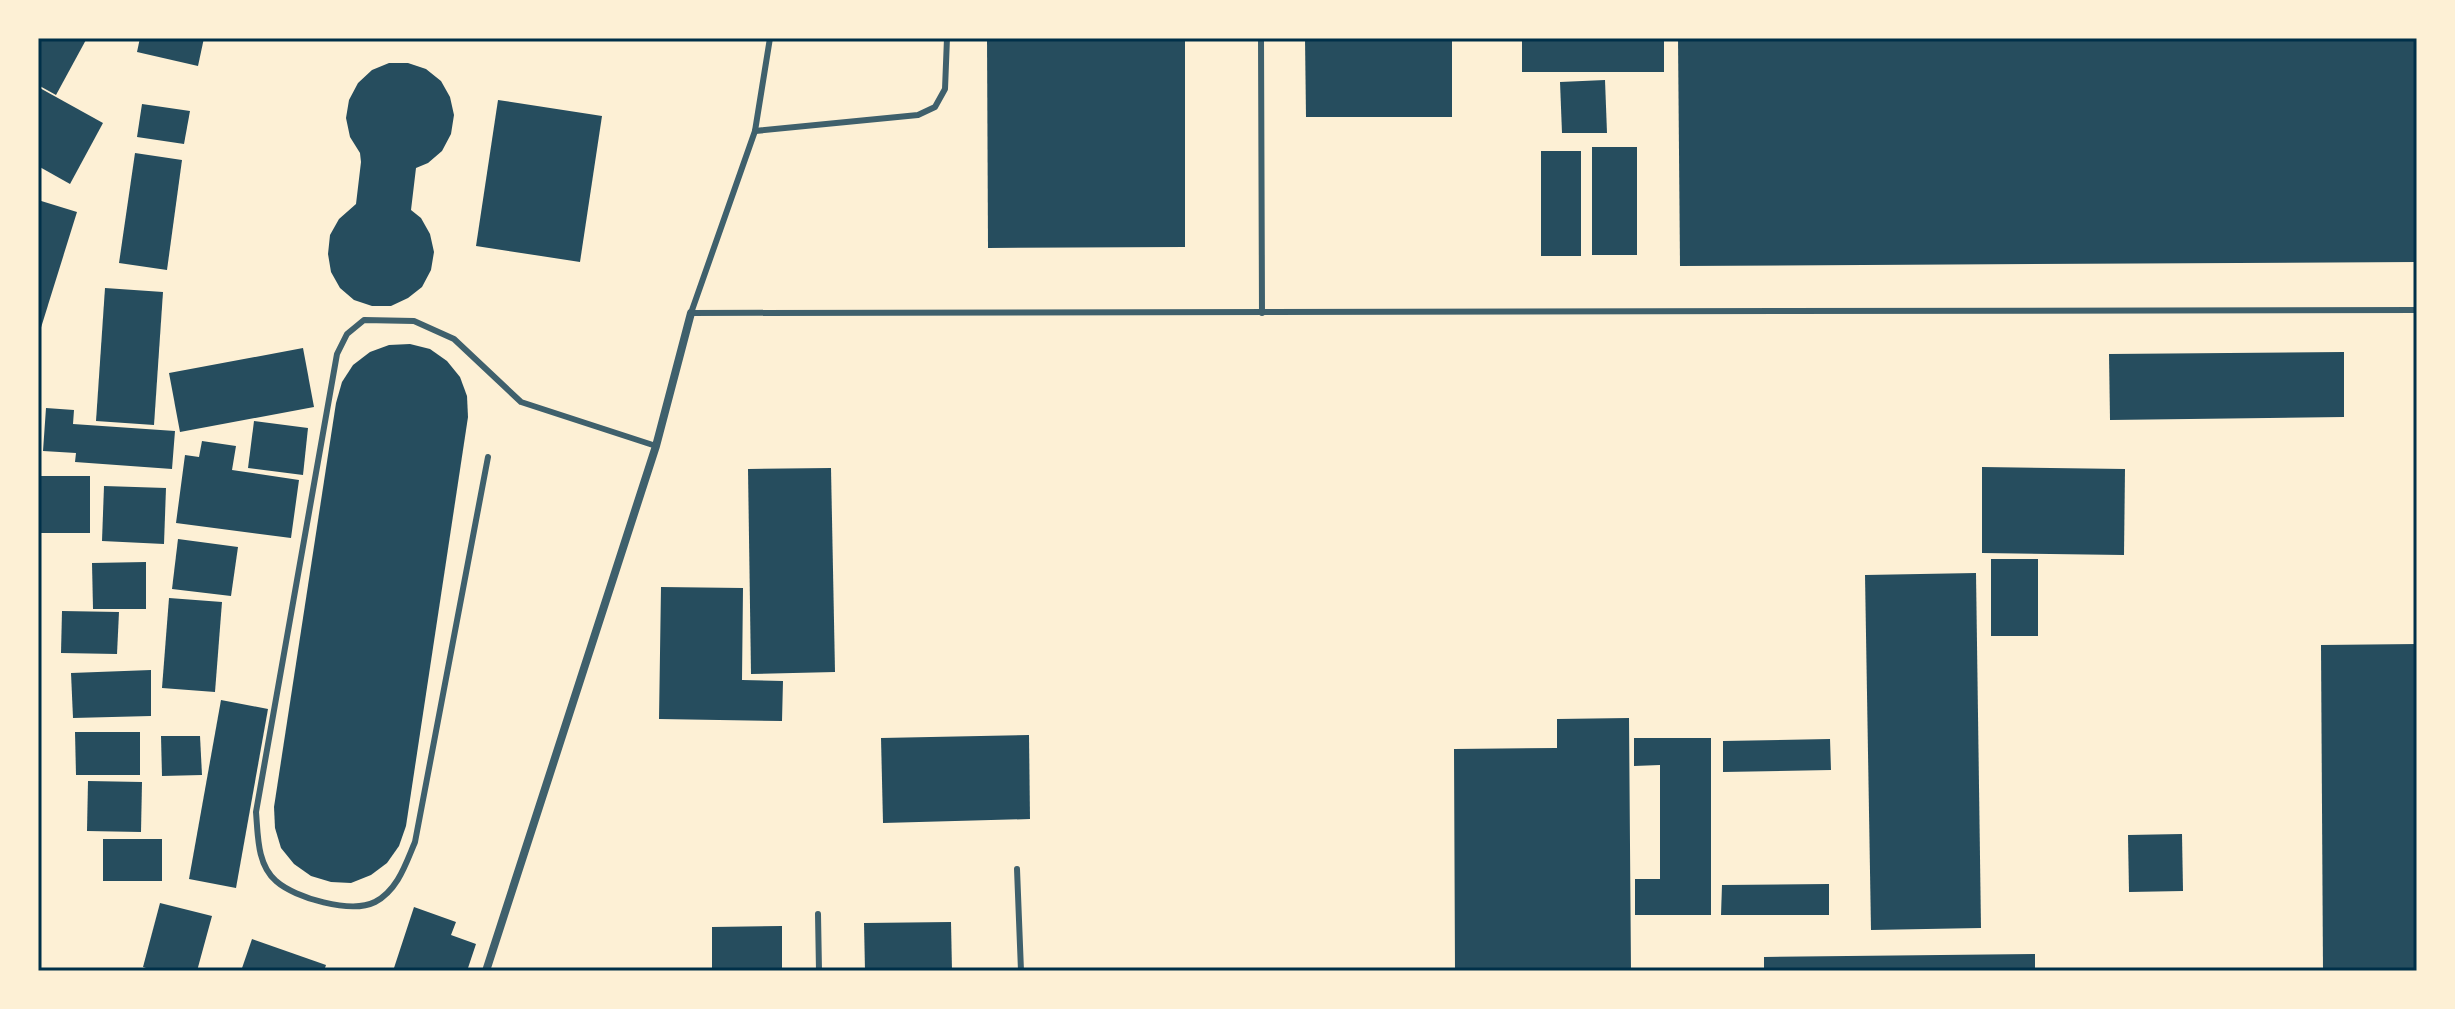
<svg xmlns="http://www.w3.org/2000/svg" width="2455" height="1009" viewBox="0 0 2455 1009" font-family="Montserrat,sans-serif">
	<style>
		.building { fill: #264d5e }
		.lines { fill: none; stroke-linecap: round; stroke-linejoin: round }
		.service { stroke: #3f606c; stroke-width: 6 }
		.minor { stroke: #3f606c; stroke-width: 8 }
		.neatline { fill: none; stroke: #003049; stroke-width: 3 }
	</style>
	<rect width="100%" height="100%" fill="#fdf0d5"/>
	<!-- building -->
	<g class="building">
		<polygon points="38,38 87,38 56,95 38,85"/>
		<polygon points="140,38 204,38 198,66 137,52"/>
		<polygon points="987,38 1185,38 1185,247 988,248"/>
		<polygon points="1305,38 1452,38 1452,117 1306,117"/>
		<rect x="1522" y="38" width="142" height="34"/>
		<polygon points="1678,38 2417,38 2417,262 1680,266"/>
		<polygon points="389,63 408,63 426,69 441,81 450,97 454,115 451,134 442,151 428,163 416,168 411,210 421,218 430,234 434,252 431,270 422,287 408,298 391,306 372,306 354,300 340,288 331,272 328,254 330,235 339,219 356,204 361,162 360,153 350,137 346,118 349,100 358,83 372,70"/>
		<polygon points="1605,80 1607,133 1562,133 1560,82"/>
		<polygon points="38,87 103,123 70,184 38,166"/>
		<polygon points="498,100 602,116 580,262 476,246"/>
		<polygon points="142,104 190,111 184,144 137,137"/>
		<rect x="1592" y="147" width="45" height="108"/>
		<rect x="1541" y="151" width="40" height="105"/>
		<polygon points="135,153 182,160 167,270 119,263"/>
		<polygon points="38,200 77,212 39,334 38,334"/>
		<polygon points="105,288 163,292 154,425 96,421"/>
		<polygon points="410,344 430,349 447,361 460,377 467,396 468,417 406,826 399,846 387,863 371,875 351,883 331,882 311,876 294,864 281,848 275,828 274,807 336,403 342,382 353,365 370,352 389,345"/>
		<polygon points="303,348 314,407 180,432 169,373"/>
		<polygon points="2344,352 2344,417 2110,420 2109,354"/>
		<polygon points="46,408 74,410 73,424 175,431 172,469 75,462 76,453 43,451"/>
		<polygon points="254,421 308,428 303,475 248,468"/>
		<polygon points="202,441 236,446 232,470 299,480 291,538 176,523 185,455 199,457"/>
		<polygon points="1982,467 2125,469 2124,555 1982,553"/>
		<polygon points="831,468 835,672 751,674 748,469"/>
		<rect x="38" y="476" width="52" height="57"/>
		<polygon points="104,486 166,488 164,544 102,541"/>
		<polygon points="178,539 238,547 231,596 172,589"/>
		<rect x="1991" y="559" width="47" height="77"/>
		<polygon points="146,562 146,609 93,609 92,563"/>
		<polygon points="1976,573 1981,928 1871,930 1865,575"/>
		<polygon points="661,587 743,588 742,680 783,681 782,721 659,719"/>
		<polygon points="169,598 222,602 215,692 162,688"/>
		<polygon points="62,611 119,612 117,654 61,653"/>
		<polygon points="2417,644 2417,971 2323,971 2321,645"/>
		<polygon points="151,670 151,716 73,718 71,673"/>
		<polygon points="221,700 268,709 236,888 189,879"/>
		<polygon points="1629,718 1631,971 1455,971 1454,749 1557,748 1557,719"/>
		<polygon points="75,732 140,732 140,775 76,775"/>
		<polygon points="1029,735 1030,819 883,823 881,738"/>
		<polygon points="161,736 200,736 202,775 162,776"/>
		<polygon points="1634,738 1711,738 1711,915 1635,915 1635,879 1660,879 1660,765 1634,766"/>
		<polygon points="1830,739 1831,770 1723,772 1723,741"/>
		<polygon points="88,781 142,782 141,832 87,831"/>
		<polygon points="2182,834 2183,891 2129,892 2128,835"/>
		<rect x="103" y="839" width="59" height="42"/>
		<polygon points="1829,884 1829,915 1721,915 1722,885"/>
		<polygon points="160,903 212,916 197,971 155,971 143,967"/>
		<polygon points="414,907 456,922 451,935 476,944 467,971 393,971"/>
		<polygon points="951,922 952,971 865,971 864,923"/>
		<polygon points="782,926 782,971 712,971 712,927"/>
		<polygon points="252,939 326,965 324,971 241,971"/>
		<polygon points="2035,954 2035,971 1764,971 1764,957"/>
	</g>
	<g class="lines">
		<!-- service -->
		<g class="service">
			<polyline points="770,38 755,131 691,313 2417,310"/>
			<polyline points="1261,38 1262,313"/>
			<polyline points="755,131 918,115 935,107 945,89 947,38"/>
			<path d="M488,457L415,842C406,863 398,890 375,902C351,914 295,898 276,881C257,865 258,835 256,812L337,354L347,334L364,320L414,321L454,339L521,402L656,446"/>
			<polyline points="1017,869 1021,971"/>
			<polyline points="818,914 819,971"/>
		</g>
		<!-- minor -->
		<polyline class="minor" points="486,971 656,446 691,313"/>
	</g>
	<!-- border -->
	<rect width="2455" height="1009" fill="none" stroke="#fdf0d5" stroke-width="80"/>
	<rect x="40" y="40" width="2375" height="929" class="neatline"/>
</svg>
